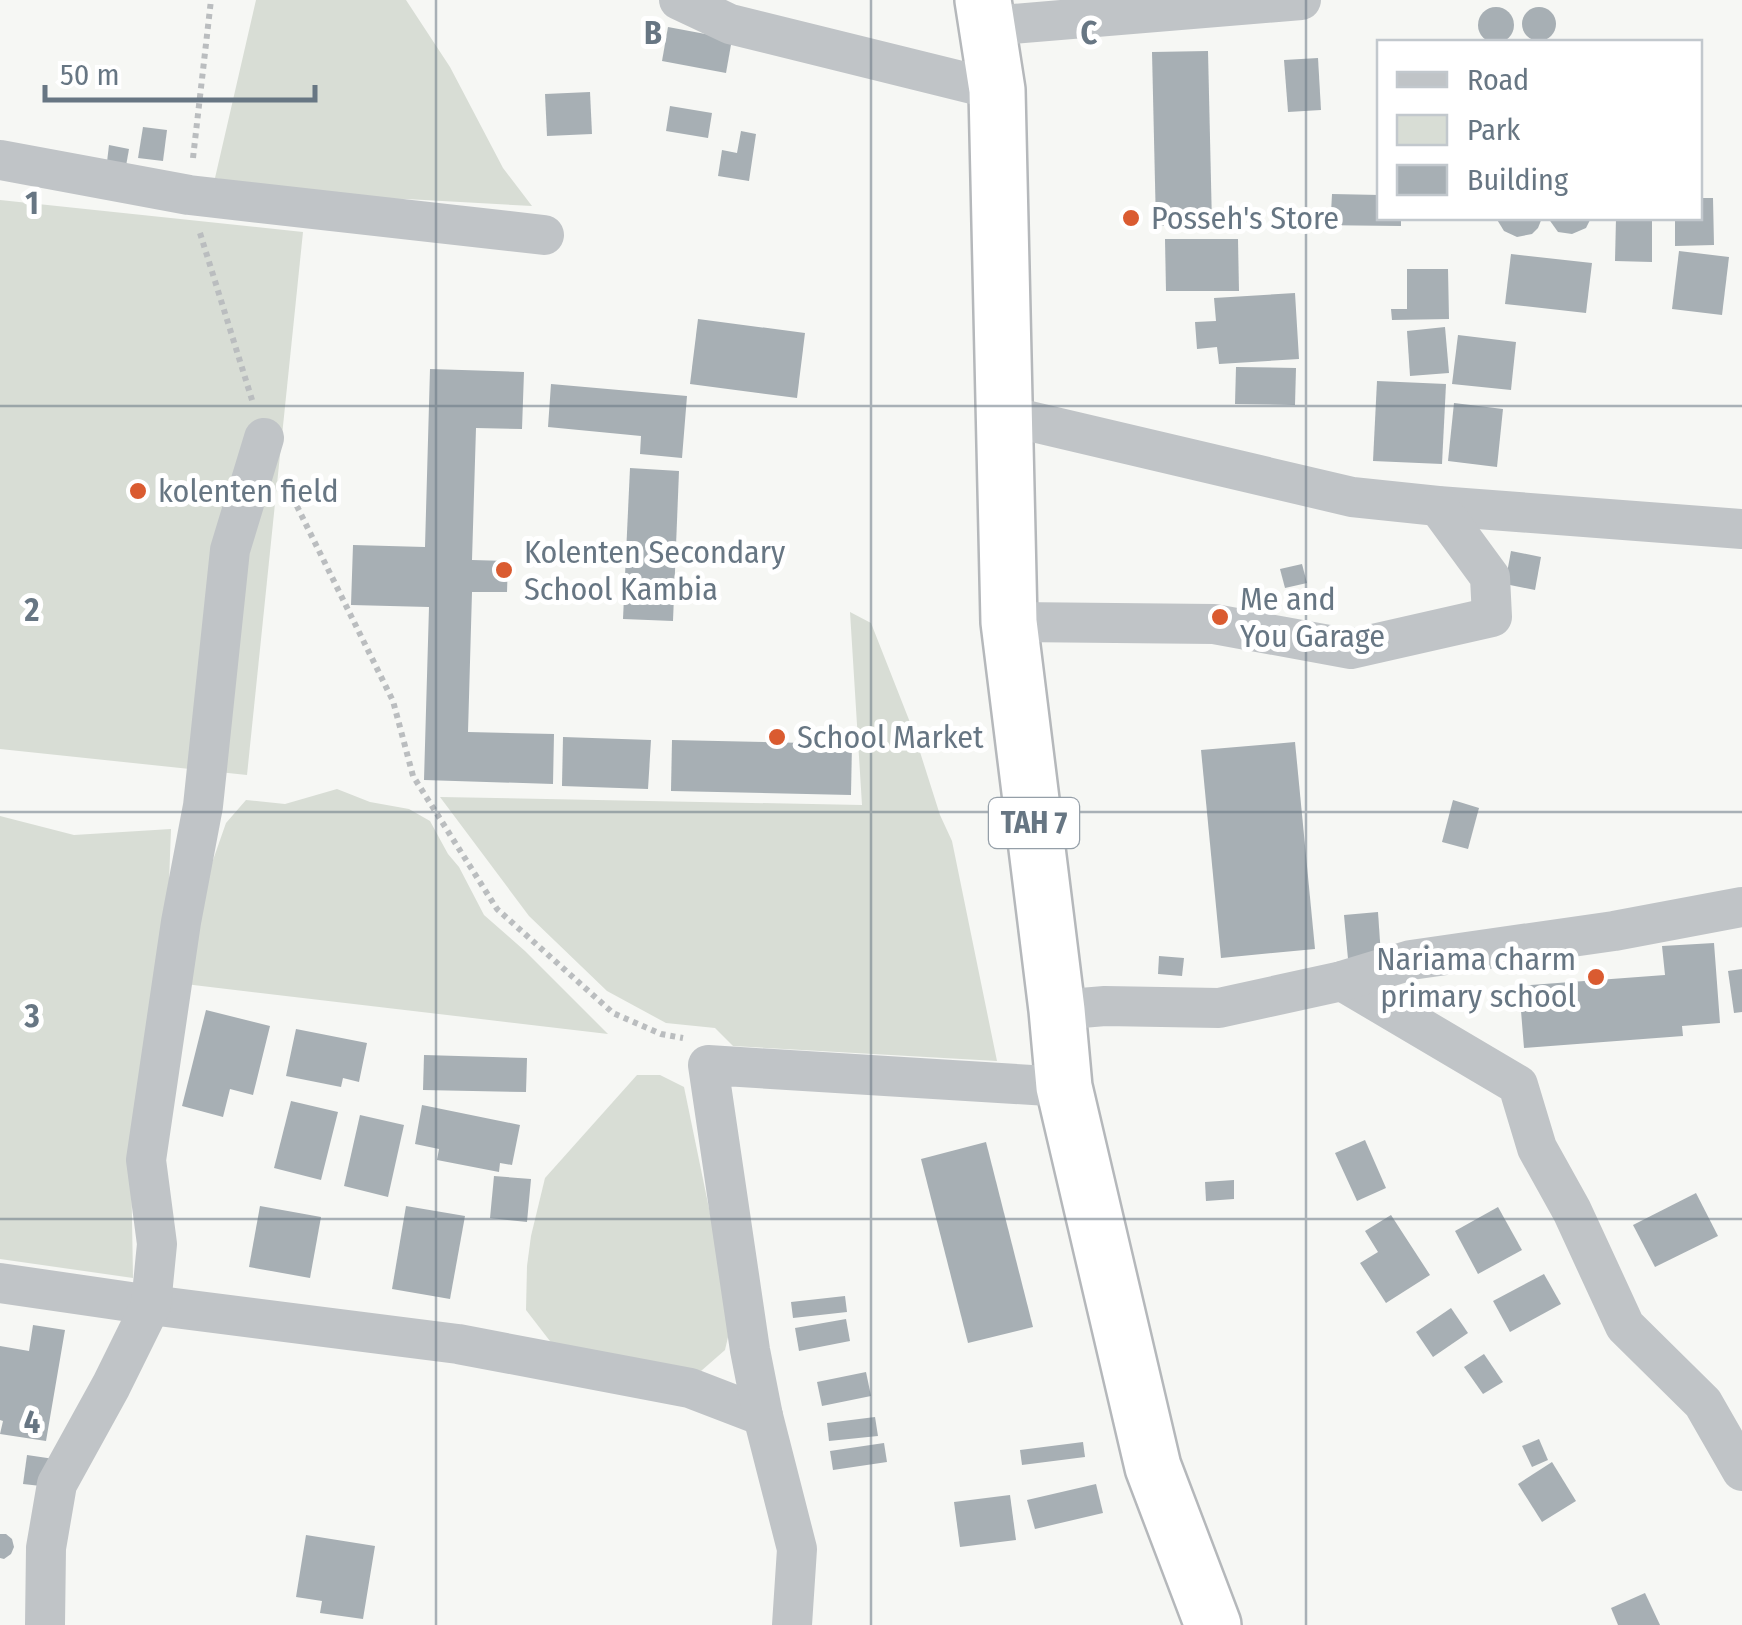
<svg xmlns="http://www.w3.org/2000/svg" width="1742" height="1625" viewBox="0 0 1742 1625" font-family="'Fira Sans Condensed',sans-serif">
	<style>
		.green { fill: #d8ddd5 }
		.building { fill: #a7afb4 }
		.lines { fill: none; stroke-linecap: round; stroke-linejoin: round }
		.highway-casing { stroke: #b5b8bb; stroke-width: 60 }
		.path { stroke: #babdbf; stroke-width: 6; stroke-dasharray: 5 5; stroke-linecap: butt }
		.street { stroke: #c0c4c7; stroke-width: 40 }
		.highway { stroke: #fff; stroke-width: 55 }
		.grid { fill: none; stroke: #677683; stroke-width: 2.5; stroke-opacity: 0.55 }
		.poi-dot { fill: #da5b30; stroke: #fff; stroke-width: 4 }
		.labels { text-anchor: middle; stroke-width: 10; stroke-linejoin: round; paint-order: stroke }
		.shield { fill: #fff; stroke: #959fa8; stroke-width: 2.5 }
		.shield-label { font-size: 30px; font-weight: bold; fill: #677683 }
		.poi-label { font-size: 32px; fill: #677683; stroke: #fff; text-anchor: start }
		.grid-label { font-size: 32px; text-anchor: middle; font-weight: bold; fill: #677683; stroke: #fff; stroke-width: 10; stroke-linejoin: round; paint-order: stroke }
	</style>
	<rect width="100%" height="100%" fill="#f6f7f4"/>
	<!-- green -->
	<g class="green">
		<polygon points="256,0 406,0 450,67 503,168 532,206 406,199 330,198 215,178"/>
		<polygon points="0,200 303,232 247,775 0,749"/>
		<polygon points="850,612 871,623 913,730 940,815 952,841 997,1061 733,1046 715,1028 666,1023 607,991 529,916 440,797 862,805"/>
		<polygon points="337,789 370,802 409,809 430,821 448,854 459,867 484,915 525,951 608,1034 185,984 199,900 226,823 246,800 285,804"/>
		<polygon points="0,816 74,835 171,829 169,882 131,1159 133,1278 0,1259"/>
		<polygon points="637,1075 660,1075 684,1087 732,1320 725,1350 701,1371 553,1345 526,1310 527,1266 531,1236 545,1178"/>
	</g>
	<!-- building -->
	<g class="building">
		<circle cx="1539" cy="24" r="17"/>
		<circle cx="1496" cy="25" r="18"/>
		<polygon points="668,27 732,39 726,73 662,61"/>
		<polygon points="1208,51 1212,225 1156,226 1152,52"/>
		<polygon points="1318,58 1321,110 1288,112 1284,60"/>
		<polygon points="590,92 592,134 547,136 545,94"/>
		<polygon points="670,106 712,113 708,138 666,131"/>
		<polygon points="143,127 167,130 163,161 138,158"/>
		<polygon points="741,131 756,134 749,181 718,176 722,150 737,153"/>
		<polygon points="109,145 129,149 126,166 107,162"/>
		<polygon points="1332,194 1380,195 1380,218 1401,218 1401,226 1313,225 1313,213 1331,213"/>
		<polygon points="1700,198 1713,198 1714,245 1675,246 1675,218 1700,218"/>
		<polygon points="1496,218 1542,218 1538,228 1532,234 1517,237 1504,231"/>
		<polygon points="1548,218 1591,218 1586,228 1572,234 1558,232"/>
		<polygon points="1616,218 1652,218 1652,262 1615,261"/>
		<polygon points="1165,239 1238,239 1239,291 1166,291"/>
		<polygon points="1679,251 1729,257 1722,315 1672,309"/>
		<polygon points="1511,254 1592,263 1586,313 1505,304"/>
		<polygon points="1407,269 1448,269 1449,319 1392,320 1391,309 1407,309"/>
		<polygon points="1295,293 1299,359 1219,364 1217,347 1197,349 1195,322 1216,321 1214,298"/>
		<polygon points="698,319 805,333 797,398 690,384"/>
		<polygon points="1445,327 1449,373 1410,376 1407,331"/>
		<polygon points="1458,335 1516,342 1511,390 1452,384"/>
		<polygon points="1236,367 1296,368 1295,405 1235,404"/>
		<polygon points="430,369 524,372 522,429 476,428 472,560 508,561 507,592 472,592 468,732 554,734 553,784 424,780 429,607 351,605 353,545 425,547"/>
		<polygon points="1377,381 1446,384 1442,464 1373,461"/>
		<polygon points="551,384 687,396 682,458 640,454 641,436 548,427"/>
		<polygon points="1454,403 1503,409 1497,467 1448,461"/>
		<polygon points="630,468 679,471 673,621 623,619"/>
		<polygon points="1511,551 1541,557 1535,590 1505,584"/>
		<polygon points="1302,564 1307,583 1285,588 1280,569"/>
		<polygon points="563,737 651,740 648,789 562,786"/>
		<polygon points="672,740 852,744 851,795 671,791"/>
		<polygon points="1295,742 1315,949 1221,958 1201,750"/>
		<polygon points="1453,800 1479,808 1468,849 1442,842"/>
		<polygon points="1378,912 1381,956 1348,959 1344,915"/>
		<polygon points="1714,943 1720,1023 1682,1026 1683,1036 1524,1048 1519,986 1665,975 1662,946"/>
		<polygon points="1159,956 1184,958 1182,976 1158,974"/>
		<polygon points="1742,969 1742,1012 1734,1013 1728,971"/>
		<polygon points="206,1010 270,1026 253,1095 230,1089 223,1117 182,1106"/>
		<polygon points="296,1029 367,1043 359,1082 343,1078 341,1087 286,1076"/>
		<polygon points="424,1055 527,1058 526,1092 423,1090"/>
		<polygon points="291,1101 338,1112 321,1180 274,1168"/>
		<polygon points="422,1105 520,1125 512,1165 500,1163 499,1172 437,1160 439,1149 415,1144"/>
		<polygon points="360,1115 404,1125 388,1197 344,1186"/>
		<polygon points="1365,1140 1386,1188 1357,1201 1335,1153"/>
		<polygon points="986,1142 1033,1327 968,1343 921,1159"/>
		<polygon points="494,1176 531,1179 527,1222 490,1218"/>
		<polygon points="1234,1180 1234,1199 1206,1201 1205,1182"/>
		<polygon points="1696,1193 1718,1236 1655,1267 1633,1225"/>
		<polygon points="260,1206 321,1217 310,1278 249,1267"/>
		<polygon points="406,1206 465,1216 450,1299 392,1289"/>
		<polygon points="1498,1207 1522,1250 1478,1274 1455,1231"/>
		<polygon points="1391,1215 1430,1275 1386,1303 1360,1263 1378,1252 1365,1231"/>
		<polygon points="1544,1274 1561,1304 1510,1332 1493,1301"/>
		<polygon points="845,1296 847,1312 793,1318 791,1302"/>
		<polygon points="1451,1308 1468,1333 1433,1357 1416,1332"/>
		<polygon points="846,1319 850,1341 799,1351 795,1328"/>
		<polygon points="33,1325 65,1330 46,1441 0,1434 3,1421 0,1420 0,1346 29,1351"/>
		<polygon points="1484,1354 1503,1382 1483,1394 1464,1367"/>
		<polygon points="866,1372 871,1396 822,1406 817,1382"/>
		<polygon points="875,1417 878,1436 829,1441 827,1423"/>
		<polygon points="1539,1439 1548,1460 1532,1467 1522,1446"/>
		<polygon points="1083,1442 1085,1457 1022,1465 1020,1450"/>
		<polygon points="884,1443 887,1462 833,1470 830,1451"/>
		<polygon points="27,1455 54,1459 50,1487 23,1484"/>
		<polygon points="1552,1462 1576,1501 1542,1522 1518,1484"/>
		<polygon points="1096,1484 1103,1513 1035,1529 1027,1500"/>
		<polygon points="1010,1495 1016,1540 960,1547 954,1502"/>
		<polygon points="0,1534 6,1534 12,1539 14,1547 11,1554 4,1559 0,1558"/>
		<polygon points="306,1535 375,1546 363,1619 320,1613 322,1601 296,1597"/>
		<polygon points="1645,1593 1660,1625 1618,1625 1611,1608"/>
	</g>
	<g class="lines">
		<!-- highway casing -->
		<g class="highway-casing">
			<polyline id="highway" points="983,0 997,90 1009,622 1057,1010 1064,1087 1153,1467 1213,1625"/>
		</g>
		<!-- path -->
		<g class="path">
			<polyline points="193,158 211,0"/>
			<polyline points="200,233 253,403"/>
			<polyline points="288,488 393,701 413,776 497,909 613,1013 661,1034 683,1038"/>
		</g>
		<!-- street -->
		<g class="street">
			<polyline points="679,0 730,24 997,90"/>
			<polyline points="989,26 1301,0"/>
			<polyline points="0,160 189,195 544,235"/>
			<polyline points="1004,415 1352,497 1438,506 1742,529"/>
			<polyline points="1009,622 1214,624 1351,649 1492,617 1490,577 1438,506"/>
			<polyline points="1342,981 1518,1085 1537,1148 1572,1211 1625,1326 1703,1403 1742,1471"/>
			<polyline points="1057,1010 1105,1006 1219,1008 1342,981 1411,960 1614,931 1742,907"/>
			<polyline points="0,1283 151,1305 458,1344 690,1388 763,1416"/>
			<polyline points="45,1625 46,1548 57,1484 111,1386 151,1305 157,1244 146,1160 181,922 203,806 230,550 264,438"/>
			<polyline points="792,1625 797,1549 763,1416 750,1350 708,1065 1064,1087"/>
		</g>
		<!-- highway -->
		<use href="#highway" class="highway"/>
	</g>
	<!-- grid -->
	<path class="grid" d="M436,0V1625M871,0V1625M1306,0V1625M0,406H1742M0,812H1742M0,1219H1742"/>
	<!-- markers -->
	<g class="poi-dot">
		<circle cx="1131" cy="218" r="10"/>
		<circle cx="138" cy="491" r="10"/>
		<circle cx="504" cy="570" r="10"/>
		<circle cx="1220" cy="617" r="10"/>
		<circle cx="777" cy="737" r="10"/>
		<circle cx="1596" cy="977" r="10"/>
	</g>
	<g class="labels">
		<!-- shield labels -->
		<rect class="shield" x="989" y="798" width="90" height="50" rx="8"/>
		<g class="shield-label">
			<text x="1034" y="833">TAH 7</text>
		</g>
		<!-- poi labels -->
		<g class="poi-label">
			<text x="1151" y="229">Posseh's Store</text>
			<text x="158" y="502">kolenten field</text>
			<text x="524" y="563">Kolenten Secondary<tspan x="524" dy="37">School Kambia</tspan></text>
			<text x="1240" y="610">Me and<tspan x="1240" dy="37">You Garage</tspan></text>
			<text x="797" y="748">School Market</text>
			<text x="1576" y="970" text-anchor="end">Nariama charm<tspan x="1576" dy="37">primary school</tspan></text>
		</g>
	</g>
	<g class="grid-label">
		<text x="653" y="44">B</text>
		<text x="1089" y="44">C</text>
		<text x="32" y="214">1</text>
		<text x="32" y="621">2</text>
		<text x="32" y="1027">3</text>
		<text x="32" y="1433">4</text>
	</g>
	<!-- legend -->
	<rect x="1377" y="40" width="325" height="180" fill="#ffffff" stroke="#c2c8cd" stroke-width="2.5"/>
	<rect x="1397" y="72" width="50" height="15" fill="#c0c4c7" stroke="#c2c8cd" stroke-width="2.5"/>
	<text x="1467" y="90" font-size="30" fill="#677683">Road</text>
	<rect x="1397" y="115" width="50" height="30" fill="#d8ddd5" stroke="#c2c8cd" stroke-width="2.5"/>
	<text x="1467" y="140" font-size="30" fill="#677683">Park</text>
	<rect x="1397" y="165" width="50" height="30" fill="#a7afb4" stroke="#c2c8cd" stroke-width="2.5"/>
	<text x="1467" y="190" font-size="30" fill="#677683">Building</text>
	<!-- scale -->
	<path d="M45 85v15h270v-15" fill="none" stroke="#677683" stroke-width="5"/>
	<text x="60" y="85" font-size="30" fill="#677683" stroke="#ffffff" stroke-width="8" paint-order="stroke">50 m</text>
</svg>
